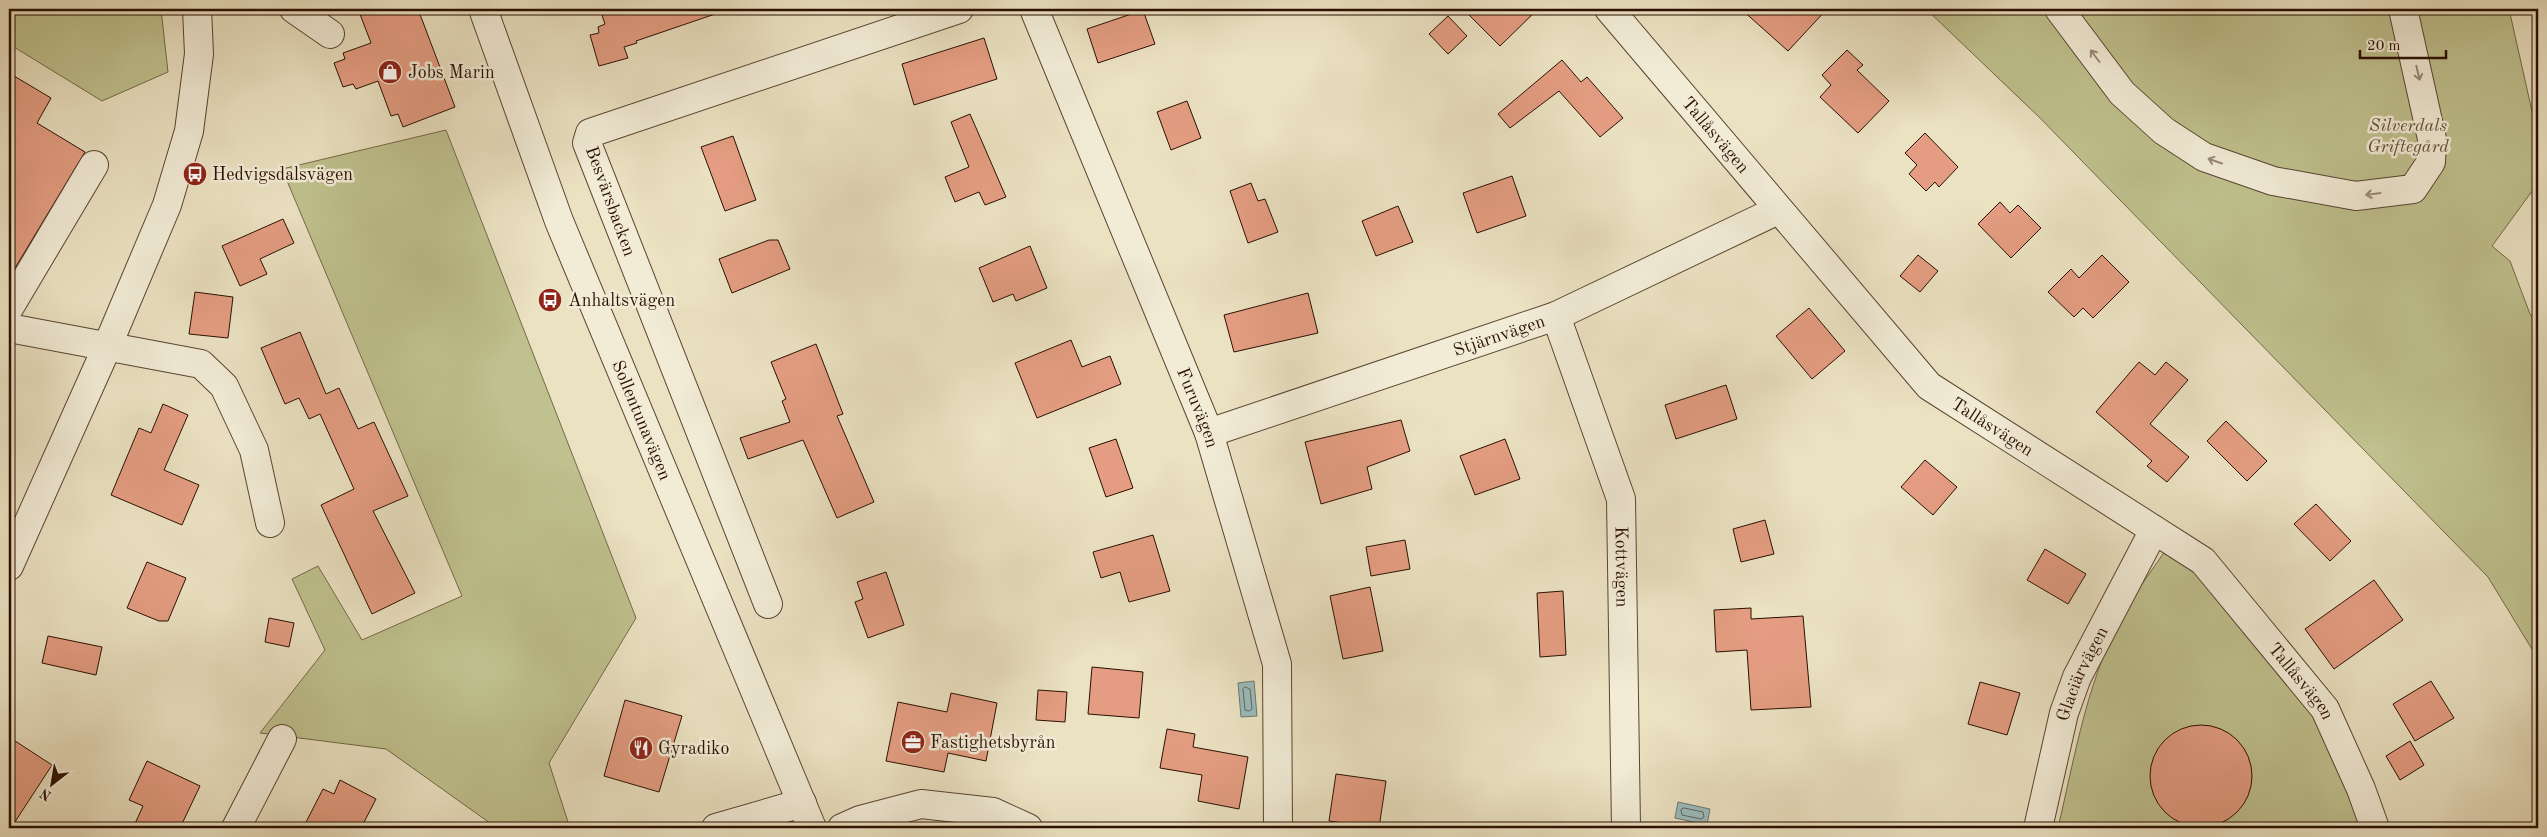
<svg xmlns="http://www.w3.org/2000/svg" width="2547" height="837" viewBox="0 0 2547 837" font-family="'Old Standard TT',serif">
	<style>
		.green { fill: #bfc18e; stroke: #746848 }
		.water { fill: #9abcbb; stroke: #6d7771 }
		.lines { fill: none; stroke-linecap: round; stroke-linejoin: round }
		.shore { stroke: #62665e; stroke-width: 1 }
		.building { fill: #e49d82; stroke: #2a0f01 }
		.minor-casing { stroke: #5a4431; stroke-width: 30 }
		.minor { stroke: #f2ecd7; stroke-width: 28 }
		.oneway { stroke: #988977 }
		.labels { text-anchor: middle; stroke-width: 5; stroke-linejoin: round; paint-order: stroke }
		.poi-label { font-size: 18px; fill: #2a0f01; stroke: #f2ecd7; text-anchor: start }
		.park-label { font-size: 18px; font-style: italic; fill: #5e4d32; stroke: #f2ecd7 }
		.street-label { font-size: 18px; fill: #2a0f01; stroke: #f2ecd7 }
	</style>
	<rect width="100%" height="100%" fill="#ebe2c2"/>
	<filter id="stains"><feTurbulence type="fractalNoise" baseFrequency=".004" numOctaves="4"/><feColorMatrix values="0 0 0 0 .2 0 0 0 0 .09 0 0 0 0 .02 0 0 0 .5 -.17"/></filter>
	<radialGradient id="worn" r=".72"><stop offset=".6" stop-color="#630" stop-opacity="0"/><stop offset="1" stop-color="#630" stop-opacity=".3"/></radialGradient>
	<!-- green -->
	<g class="green">
		<polygon points="9,9 161,9 168,72 102,101 9,44"/>
		<polygon points="1926,9 2509,9 2538,138 2538,183 2492,246 2510,261 2530,314 2538,325 2538,659 2488,577 2039,117"/>
		<polygon points="446,130 636,618 549,763 570,828 497,828 386,749 260,733 325,650 292,579 318,566 362,640 462,596 282,169"/>
		<path d="M2165,551L2213,582L2329,731L2367,828H2058C2073,764 2084,699 2111,638C2124,607 2146,579 2165,551Z"/>
	</g>
	<!-- water -->
	<g class="water">
		<polygon points="1254,681 1257,716 1241,717 1238,683"/>
		<polygon points="1678,802 1710,809 1707,825 1675,818"/>
	</g>
	<g class="lines">
		<!-- shore -->
		<g class="shore">
			<polygon points="1245,687 1250,689 1252,709 1249,711 1245,710 1243,689"/>
			<polygon points="1684,808 1703,812 1704,817 1701,819 1682,815 1681,810"/>
		</g>
	</g>
	<!-- building -->
	<g class="building">
		<polygon points="358,9 418,9 455,107 403,127 398,114 391,116 378,81 356,89 353,84 343,87 334,63 345,59 343,53 371,43"/>
		<polygon points="600,9 718,9 718,13 636,41 637,43 624,47 628,58 599,66 590,35 599,33 598,27 605,24"/>
		<polygon points="1463,9 1538,9 1500,46"/>
		<polygon points="1741,9 1827,9 1788,51"/>
		<polygon points="1143,10 1155,44 1098,63 1087,29"/>
		<polygon points="1448,16 1467,36 1448,54 1429,34"/>
		<polygon points="984,38 997,79 914,105 902,64"/>
		<polygon points="1847,50 1863,65 1857,70 1889,101 1858,133 1820,97 1831,85 1822,75"/>
		<polygon points="1562,60 1581,82 1587,77 1623,118 1600,137 1559,91 1510,128 1498,114"/>
		<polygon points="9,73 51,98 37,123 85,152 9,278"/>
		<polygon points="1187,101 1201,138 1171,150 1157,112"/>
		<polygon points="970,114 1006,197 985,205 979,192 955,202 945,177 969,167 951,122"/>
		<polygon points="1925,133 1958,167 1939,187 1935,182 1926,191 1909,174 1917,165 1905,153"/>
		<polygon points="733,136 756,200 725,211 701,147"/>
		<polygon points="1512,176 1526,216 1477,233 1463,193"/>
		<polygon points="1251,183 1258,201 1265,199 1278,232 1248,243 1230,191"/>
		<polygon points="2000,202 2010,213 2018,205 2041,228 2011,258 1978,224"/>
		<polygon points="1398,206 1413,242 1376,256 1362,221"/>
		<polygon points="283,219 294,243 260,259 267,274 240,286 222,246"/>
		<polygon points="769,240 778,240 790,269 732,293 719,259"/>
		<polygon points="1030,246 1047,288 1016,301 1013,294 993,302 979,268"/>
		<polygon points="1918,255 1938,271 1920,292 1900,276"/>
		<polygon points="2102,255 2129,282 2093,318 2083,308 2074,317 2048,292 2071,269 2079,278"/>
		<polygon points="195,292 233,297 228,338 189,334"/>
		<polygon points="1308,293 1318,333 1234,352 1224,315"/>
		<polygon points="1809,308 1845,351 1812,379 1776,336"/>
		<polygon points="300,332 326,394 339,388 358,429 374,422 408,496 373,511 415,593 372,614 321,505 354,489 320,414 309,419 299,398 285,404 261,348"/>
		<polygon points="1071,340 1082,367 1110,356 1121,384 1037,418 1015,363"/>
		<polygon points="816,344 843,414 837,416 874,502 837,518 803,440 748,459 740,438 790,422 782,401 786,399 771,362"/>
		<polygon points="2139,362 2155,375 2166,362 2188,380 2150,424 2189,457 2167,482 2147,466 2152,461 2096,412"/>
		<polygon points="1726,385 1737,419 1676,439 1665,405"/>
		<polygon points="163,404 188,415 164,470 199,485 182,525 111,495 139,428 151,433"/>
		<polygon points="1401,420 1410,451 1367,467 1372,489 1321,504 1305,442"/>
		<polygon points="2226,421 2267,461 2247,481 2207,441"/>
		<polygon points="1116,439 1133,488 1106,497 1089,448"/>
		<polygon points="1505,439 1520,479 1475,495 1460,456"/>
		<polygon points="1925,460 1957,487 1933,515 1901,487"/>
		<polygon points="2316,504 2351,541 2330,561 2294,524"/>
		<polygon points="1765,520 1774,554 1741,562 1733,529"/>
		<polygon points="1153,535 1170,591 1129,602 1120,572 1101,578 1093,552"/>
		<polygon points="1405,540 1410,569 1371,576 1366,547"/>
		<polygon points="2045,549 2086,574 2068,604 2027,580"/>
		<polygon points="147,562 186,578 168,621 159,621 127,608"/>
		<polygon points="886,572 904,625 868,638 855,602 863,599 857,582"/>
		<polygon points="2374,580 2403,620 2334,669 2305,629"/>
		<polygon points="1370,587 1383,651 1343,659 1330,596"/>
		<polygon points="1563,591 1566,655 1540,657 1537,593"/>
		<polygon points="1751,608 1751,619 1803,616 1811,707 1751,710 1747,650 1716,652 1714,610"/>
		<polygon points="269,618 294,623 289,647 265,642"/>
		<polygon points="48,636 102,647 96,675 42,663"/>
		<polygon points="1092,667 1143,672 1139,718 1088,714"/>
		<polygon points="2431,681 2454,718 2415,741 2393,704"/>
		<polygon points="1980,682 2020,693 2007,735 1968,724"/>
		<polygon points="1038,690 1067,692 1065,722 1036,720"/>
		<polygon points="951,693 997,703 986,761 948,753 944,772 886,761 898,702 947,712"/>
		<polygon points="625,700 682,716 659,792 604,776"/>
		<circle cx="2201" cy="776" r="51"/>
		<polygon points="1167,729 1195,734 1193,747 1248,757 1239,809 1198,801 1202,775 1160,768"/>
		<polygon points="9,737 52,765 11,828 9,828"/>
		<polygon points="2410,741 2424,765 2400,780 2386,756"/>
		<polygon points="147,761 200,786 180,828 133,828 143,806 129,800"/>
		<polygon points="1336,774 1386,781 1379,828 1329,821"/>
		<polygon points="340,780 376,799 361,828 303,828 323,789 334,794"/>
	</g>
	<g class="lines">
		<!-- minor casing -->
		<g class="minor-casing">
			<g id="minor">
				<polyline points="294,9 330,34"/>
				<path id="s1" d="M483,9L559,221L812,828"/>
				<path id="s2" d="M1034,9L1209,433L1277,664L1278,828"/>
				<path id="s3" d="M1609,9L1929,386L2203,561L2325,709L2361,789L2375,828"/>
				<polyline points="2059,9 2122,93 2164,131 2204,157 2273,181 2356,196 2413,189 2431,162 2432,139 2403,9"/>
				<polyline points="9,308 94,165"/>
				<path id="s4" d="M1556,316L1621,499L1626,828"/>
				<polyline points="9,328 201,364 224,386 254,450 270,523"/>
				<path id="s5" d="M1209,433L1556,316L1778,210"/>
				<polyline points="9,566 107,347 167,205 189,131 199,54 197,9"/>
				<polyline points="768,604 587,143 590,133 959,9"/>
				<polyline points="236,828 282,739"/>
				<polyline points="716,828 802,803"/>
				<polyline points="842,828 860,820 921,804 993,812 1028,828"/>
				<path id="s6" d="M2038,828L2064,713L2077,677L2154,530"/>
			</g>
		</g>
		<!-- minor -->
		<use href="#minor" class="minor"/>
	</g>
	<!-- one-way arrows -->
	<defs><path id="oneway-shaft" d="M-6 0H5M1.5-3L5.5 0L1.5 3" fill="none" stroke-width="1.6" stroke-linecap="round" stroke-linejoin="round" transform="scale(1.25)"/></defs>
	<g class="oneway">
		<use href="#oneway-shaft" transform="translate(2095 56) rotate(-127)"/>
		<use href="#oneway-shaft" transform="translate(2418 73) rotate(77)"/>
		<use href="#oneway-shaft" transform="translate(2215 161) rotate(-161)"/>
		<use href="#oneway-shaft" transform="translate(2373 194) rotate(172)"/>
	</g>
	<!-- icons -->
	<defs>
		<g id="shop-disc" transform="scale(1.25)"><circle r="9.5" fill="#8f2418" stroke="#f2ecd7"/><path d="M-5-2.5h2.3a2.7 3.5 0 0 1 5.4 0H5L5.5 6h-11ZM-1.5-2.5h3a1.5 2.3 0 0 0-3 0Z" fill="#fff"/></g>
		<g id="bus-disc" transform="scale(1.25)"><circle r="9.5" fill="#8f2418" stroke="#f2ecd7"/><path d="M-5-6H5V4H4V6H2V4H-2V6H-4V4H-5ZM-3.5-4V0h7V-4ZM-3.5 1.2v1.5H-2V1.2ZM2 1.2v1.5H3.5V1.2Z" fill="#fff"/></g>
		<g id="office-disc" transform="scale(1.25)"><circle r="9.5" fill="#8f2418" stroke="#f2ecd7"/><path d="M-6-3h4V-5.5h4V-3h4V5H-6ZM-1-4.5V-3h2v-1.5ZM-6 0V1H6V0Z" fill="#fff"/></g>
		<g id="restaurant-disc" transform="scale(1.25)"><circle r="9.5" fill="#8f2418" stroke="#f2ecd7"/><path d="M-5-6h1v4h1v-4h1v4h1v-4h1v5L-1.5 .5V6h-2V.5L-5-1ZM5-6V6H3V1.5H1.5Q1.5-4 5-6Z" fill="#fff"/></g>
	</defs>
	<g fill-rule="evenodd">
		<use href="#shop-disc" x="390" y="72"/>
		<use href="#bus-disc" x="195" y="174"/>
		<use href="#bus-disc" x="550" y="300"/>
		<use href="#office-disc" x="913" y="742"/>
		<use href="#restaurant-disc" x="641" y="748"/>
	</g>
	<g class="labels">
		<!-- poi labels -->
		<g class="poi-label">
			<text x="408" y="78">Jobs Marin</text>
			<text x="212" y="180">Hedvigsdalsvägen</text>
			<text x="568" y="306">Anhaltsvägen</text>
			<text x="930" y="748">Fastighetsbyrån</text>
			<text x="658" y="754">Gyradiko</text>
		</g>
		<!-- park labels -->
		<g class="park-label">
			<text x="2408" y="131">Silverdals<tspan x="2408" dy="21">Griftegård</tspan></text>
		</g>
		<!-- street labels -->
		<g class="street-label">
			<text dy="6" stroke="none"><textPath href="#s3" startOffset="165">Tallåsvägen</textPath></text>
			<text transform="translate(611 201) rotate(70)" y="6">Besvärsbacken</text>
			<text dy="6" stroke="none"><textPath href="#s5" startOffset="306">Stjärnvägen</textPath></text>
			<text dy="6" stroke="none"><textPath href="#s2" startOffset="431">Furuvägen</textPath></text>
			<text dy="6" stroke="none"><textPath href="#s1" startOffset="441">Sollentunavägen</textPath></text>
			<text dy="6" stroke="none"><textPath href="#s3" startOffset="570">Tallåsvägen</textPath></text>
			<text dy="6" stroke="none"><textPath href="#s4" startOffset="262">Kottvägen</textPath></text>
			<text dy="6" stroke="none"><textPath href="#s6" startOffset="161">Glaciärvägen</textPath></text>
			<text dy="6" stroke="none"><textPath href="#s3" startOffset="975">Tallåsvägen</textPath></text>
		</g>
	</g>
	<!-- margin -->
	<rect width="2547" height="837" fill="none" stroke="#ebe2c2" stroke-width="30"/>
	<rect x="10" y="10" width="2527" height="817" fill="none" stroke="#2a0f01" stroke-width="2.5"/>
	<rect x="15" y="15" width="2517" height="807" fill="none" stroke="#2a0f01"/>
	<!-- north arrow -->
	<g transform="translate(52 784) rotate(211)" stroke="#f2ecd7" stroke-width="4" paint-order="stroke">
	<path d="M0-4L9 19L0 12L-9 19Z" fill="#2a0f01"/>
	<text y="-8" font-size="14" font-weight="bold" text-anchor="middle" fill="#2a0f01">N</text>
	</g>
	<!-- scale -->
	<path d="M2360 50v8h86v-8" fill="none" stroke="#2a0f01" stroke-width="2.5"/>
	<text x="2367" y="50" font-size="15" fill="#2a0f01" stroke="#f2ecd7" stroke-width="4" paint-order="stroke">20 m</text>
	<rect width="100%" height="100%" filter="url(#stains)"/>
	<rect width="100%" height="100%" fill="url(#worn)"/>
</svg>
